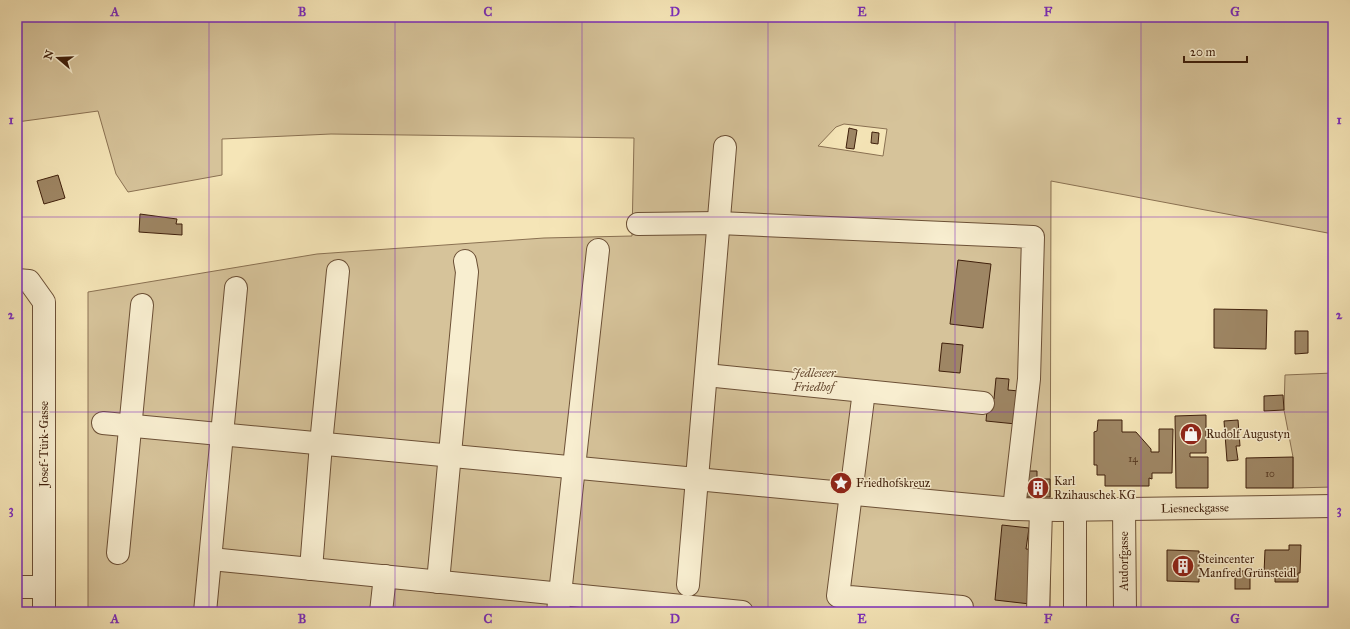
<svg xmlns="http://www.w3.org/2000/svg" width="1350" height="629" viewBox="0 0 1350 629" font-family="'IM FELL Great Primer',serif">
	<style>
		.green { fill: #d6c39a; stroke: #8a7152; fill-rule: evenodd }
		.building { fill: #9e8664; stroke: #3f1f0b }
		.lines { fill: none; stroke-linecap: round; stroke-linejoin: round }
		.minor-casing { stroke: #6c5036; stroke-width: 24 }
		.minor { stroke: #f8eed0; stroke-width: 22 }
		.grid { fill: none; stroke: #7b2cbf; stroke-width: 1; stroke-opacity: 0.55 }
		.labels { text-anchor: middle; stroke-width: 3; stroke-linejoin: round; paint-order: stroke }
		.number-label { font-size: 10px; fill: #573921 }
		.park-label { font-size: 12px; font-style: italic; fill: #65482f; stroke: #f8eed0 }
		.poi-label { font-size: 12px; fill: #3f1f0b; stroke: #f8eed0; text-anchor: start }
		.street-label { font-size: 12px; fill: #3f1f0b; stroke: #f8eed0 }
		.neatline { fill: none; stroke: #7b2cbf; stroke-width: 1.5 }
		.grid-label { font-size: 13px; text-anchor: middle; font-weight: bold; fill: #7b2cbf }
	</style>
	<rect width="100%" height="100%" fill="#f5e5b7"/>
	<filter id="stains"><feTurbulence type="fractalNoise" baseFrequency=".005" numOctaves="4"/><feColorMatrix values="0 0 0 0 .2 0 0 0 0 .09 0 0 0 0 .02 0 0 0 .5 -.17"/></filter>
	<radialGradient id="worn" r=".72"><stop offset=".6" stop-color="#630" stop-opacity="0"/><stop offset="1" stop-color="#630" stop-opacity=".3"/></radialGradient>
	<!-- green -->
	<g class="green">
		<path d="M17,17H1333V234L1051,181L1050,612H88V292L317,254L544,238L632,236L634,138L331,134L222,139V175L128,192L116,174L98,111L17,122ZM844,124L887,129L883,156L818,146L836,127Z"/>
		<polygon points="1333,373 1333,487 1293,488 1293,457 1284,410 1285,375"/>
	</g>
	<!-- building -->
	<g class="building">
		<polygon points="849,128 857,130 854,149 846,148"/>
		<polygon points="872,132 879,133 878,144 871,143"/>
		<polygon points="58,175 65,198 44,204 37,181"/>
		<polygon points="140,214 177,219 176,224 182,224 182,235 139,232"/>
		<polygon points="958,260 991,264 983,328 950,324"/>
		<polygon points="1214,309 1267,310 1266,349 1214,348"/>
		<polygon points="1295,331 1308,331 1308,353 1295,354"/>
		<polygon points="942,343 963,345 960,373 939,371"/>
		<polygon points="996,378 1009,379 1008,390 1019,391 1016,424 986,421 988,399 994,399"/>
		<polygon points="1283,395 1284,410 1264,411 1264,396"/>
		<polygon points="1206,415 1206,453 1190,453 1190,457 1208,457 1208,488 1176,488 1175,416"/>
		<polygon points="1098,420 1122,420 1122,432 1136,432 1151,449 1151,452 1159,452 1159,429 1173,429 1172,473 1152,473 1152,479 1149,478 1149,486 1105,486 1105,475 1097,475 1097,465 1094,465 1094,432 1097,431"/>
		<polygon points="1238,420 1240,446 1236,446 1238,460 1227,461 1224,421"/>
		<polygon points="1293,457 1293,488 1246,488 1246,458"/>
		<polygon points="1026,471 1037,471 1037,479 1050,479 1050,497 1026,497"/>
		<polygon points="1002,525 1029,528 1026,549 1036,550 1030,604 995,600"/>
		<polygon points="1289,545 1301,545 1300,573 1298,573 1298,582 1275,582 1275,573 1264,573 1265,550 1289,550"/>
		<polygon points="1167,550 1199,551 1199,582 1167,581"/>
		<rect x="1235" y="571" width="15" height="18"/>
	</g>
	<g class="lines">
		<!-- minor casing -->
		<g class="minor-casing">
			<g id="minor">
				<polyline points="638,224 719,223 1033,237 1029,379 1014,509"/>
				<polyline points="17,280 29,281 44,302 44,612"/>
				<polyline points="706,375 983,403"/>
				<polyline points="864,391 838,596 962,607"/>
				<polyline points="103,423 1014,509 1057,510 1333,506"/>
				<polyline points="1124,509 1125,612"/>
				<polyline points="1075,510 1075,612"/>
				<polyline points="118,553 142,305"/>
				<polyline points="211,559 742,612"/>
				<polyline points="311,569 321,444 338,271"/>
				<polyline points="438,582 467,272 465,261"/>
				<polyline points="688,585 725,147"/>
				<polyline points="17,587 43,587"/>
				<polyline points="205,612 236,288"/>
				<polyline points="381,612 385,576"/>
				<polyline points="558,612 598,250"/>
				<polyline points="1038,612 1041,510"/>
			</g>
		</g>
		<!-- minor -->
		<use href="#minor" class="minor"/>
	</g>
	<!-- grid -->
	<path class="grid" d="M209,17V612M395,17V612M582,17V612M768,17V612M955,17V612M1141,17V612M17,217H1333M17,412H1333"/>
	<!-- icons -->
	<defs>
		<g id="shop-disc" transform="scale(1.15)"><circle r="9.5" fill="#8f2418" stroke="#f8eed0"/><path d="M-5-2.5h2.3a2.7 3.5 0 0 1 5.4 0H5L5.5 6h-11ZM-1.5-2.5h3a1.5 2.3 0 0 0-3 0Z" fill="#fff"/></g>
		<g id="sight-disc" transform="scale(1.15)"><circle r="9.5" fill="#8f2418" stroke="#f8eed0"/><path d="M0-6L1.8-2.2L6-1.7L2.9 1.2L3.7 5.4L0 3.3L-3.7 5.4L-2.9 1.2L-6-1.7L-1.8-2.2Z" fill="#fff"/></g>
		<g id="building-disc" transform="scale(1.15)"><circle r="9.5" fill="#8f2418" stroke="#f8eed0"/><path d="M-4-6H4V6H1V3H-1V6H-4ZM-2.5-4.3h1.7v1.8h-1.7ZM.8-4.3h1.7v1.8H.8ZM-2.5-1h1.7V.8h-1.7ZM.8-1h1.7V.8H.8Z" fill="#fff"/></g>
	</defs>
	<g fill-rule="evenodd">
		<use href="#shop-disc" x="1191" y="434"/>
		<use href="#sight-disc" x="841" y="483"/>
		<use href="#building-disc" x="1038" y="488"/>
		<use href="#building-disc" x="1183" y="566"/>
	</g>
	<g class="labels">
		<!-- number labels -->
		<g class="number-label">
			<text x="1133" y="462">14</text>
			<text x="1270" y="477">10</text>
		</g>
		<!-- park labels -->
		<g class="park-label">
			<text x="814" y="377">Jedleseer<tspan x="814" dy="14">Friedhof</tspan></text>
		</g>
		<!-- poi labels -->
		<g class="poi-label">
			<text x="1206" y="438">Rudolf Augustyn</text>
			<text x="1054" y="485">Karl<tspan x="1054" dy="14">Rzihauschek KG</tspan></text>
			<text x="856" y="487">Friedhofskreuz</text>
			<text x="1198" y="563">Steincenter<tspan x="1198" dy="14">Manfred Grünsteidl</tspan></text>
		</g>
		<!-- street labels -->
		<g class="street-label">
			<text transform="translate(44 444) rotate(-90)" y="4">Josef-Türk-Gasse</text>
			<text transform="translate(1195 508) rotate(-1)" y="4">Liesneckgasse</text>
			<text transform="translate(1124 561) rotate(-90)" y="4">Audorfgasse</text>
		</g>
	</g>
	<!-- margin -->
	<rect width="1350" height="629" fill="none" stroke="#f5e5b7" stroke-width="44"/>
	<!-- north arrow -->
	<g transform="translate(58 58) rotate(289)" stroke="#f8eed0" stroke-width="3" paint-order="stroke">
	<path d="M0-3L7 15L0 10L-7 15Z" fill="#3f1f0b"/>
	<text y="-6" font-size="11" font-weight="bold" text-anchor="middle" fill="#3f1f0b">N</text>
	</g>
	<!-- scale -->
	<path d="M1184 56v6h63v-6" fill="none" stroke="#3f1f0b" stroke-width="2"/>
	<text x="1190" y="56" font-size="12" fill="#3f1f0b" stroke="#f8eed0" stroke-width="3" paint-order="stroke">20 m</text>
	<rect x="22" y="22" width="1306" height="585" class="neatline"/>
	<g class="grid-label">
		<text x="115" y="16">A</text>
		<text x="302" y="16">B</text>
		<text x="488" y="16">C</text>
		<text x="675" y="16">D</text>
		<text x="862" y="16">E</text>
		<text x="1048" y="16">F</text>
		<text x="1235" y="16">G</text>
		<text x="11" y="124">1</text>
		<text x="1339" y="124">1</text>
		<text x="11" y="319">2</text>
		<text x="1339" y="319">2</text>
		<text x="11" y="514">3</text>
		<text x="1339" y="514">3</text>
		<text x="115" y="623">A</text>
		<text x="302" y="623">B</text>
		<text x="488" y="623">C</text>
		<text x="675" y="623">D</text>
		<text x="862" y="623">E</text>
		<text x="1048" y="623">F</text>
		<text x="1235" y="623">G</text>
	</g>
	<rect width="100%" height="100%" filter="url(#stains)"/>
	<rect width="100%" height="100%" fill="url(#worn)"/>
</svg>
